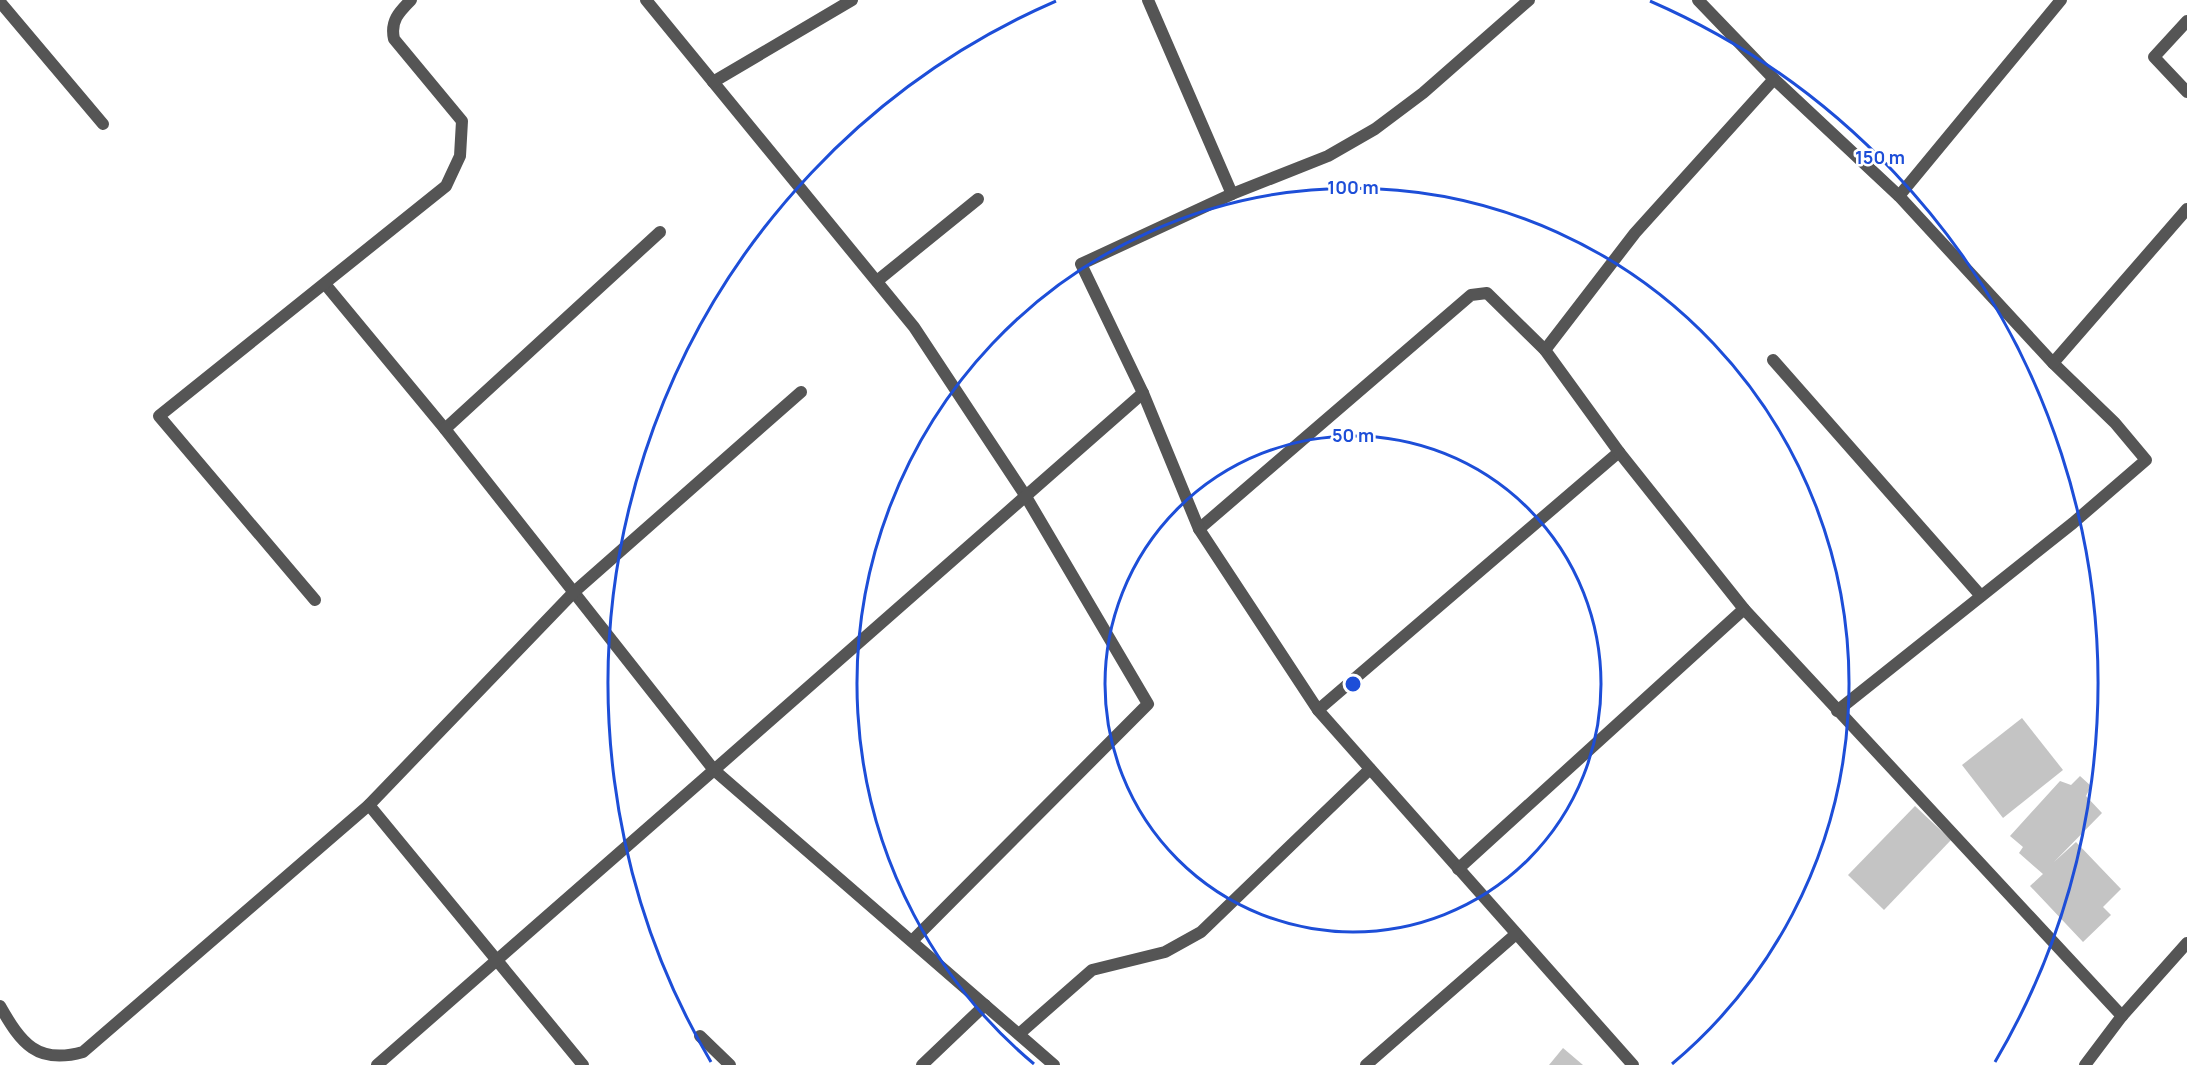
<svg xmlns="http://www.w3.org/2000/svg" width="2187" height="1065" viewBox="0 0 2187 1065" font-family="Manrope,sans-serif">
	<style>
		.building { fill: #c4c4c4 }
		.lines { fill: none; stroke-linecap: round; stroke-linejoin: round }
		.street { stroke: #555; stroke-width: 12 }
		.ring { fill: none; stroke: #1d4ed8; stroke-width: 3 }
		.centre { fill: #1d4ed8; stroke: #fff; stroke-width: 3 }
		.ring-label { font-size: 18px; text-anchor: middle; font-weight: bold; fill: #1d4ed8; stroke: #fff; stroke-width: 5; stroke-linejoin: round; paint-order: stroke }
	</style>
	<rect width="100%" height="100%" fill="#fff"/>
	<!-- building -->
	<g class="building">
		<polygon points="2022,718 2063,770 2003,818 1962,765"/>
		<polygon points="2080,776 2091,786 2086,796 2102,813 2054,862 2076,842 2121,889 2103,907 2111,915 2083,942 2030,886 2043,874 2019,853 2023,847 2010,836 2060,781 2071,785"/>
		<polygon points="1915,806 1951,840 1884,910 1848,875"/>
		<polygon points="1563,1048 1583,1065 1549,1065"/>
	</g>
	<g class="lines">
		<!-- street -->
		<g class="street">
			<polyline points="646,0 914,327 1025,495 1148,704 912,941"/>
			<polyline points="1148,0 1232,194"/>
			<polyline points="1698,0 1774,79"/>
			<polyline points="0,2 103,124"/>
			<polyline points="2187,21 2154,57 2187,92"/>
			<polyline points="713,82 852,0"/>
			<polyline points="1899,196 2061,0"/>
			<polyline points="877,281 978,199"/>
			<polyline points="325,284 445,429 714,770 1143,393"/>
			<polyline points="1773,360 1981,596"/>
			<polyline points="445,429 660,232"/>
			<polyline points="1619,452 1318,710 1633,1065"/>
			<polyline points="1199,529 1471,295 1487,293 1545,350"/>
			<path d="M315,600L159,416L446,186L460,156L462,121L394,39C390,21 399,12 411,0"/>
			<polyline points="1318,710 1199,529 1143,393 1081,264 1232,194 1328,156 1375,129 1423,93 1529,0"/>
			<polyline points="1837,711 2073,523 2146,460 2115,423 2053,363"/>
			<polyline points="369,805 583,1065"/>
			<polyline points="1458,869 1744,609"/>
			<path d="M0,1006C21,1043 37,1065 83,1052L369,805L574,592L801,392"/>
			<polyline points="2122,1016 1744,609 1619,452 1545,350 1635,233 1774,79 1899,196 2053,363 2187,209"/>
			<polyline points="1019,1034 1092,970 1165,952 1201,932 1370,769"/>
			<polyline points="700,1036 730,1065"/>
			<polyline points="377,1065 714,770 1054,1065"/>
			<polyline points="922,1065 985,1005"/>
			<polyline points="1366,1065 1516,934"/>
			<polyline points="2085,1065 2122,1016 2187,943"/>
		</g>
	</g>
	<!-- distance rings -->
	<g class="ring">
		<circle cx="1353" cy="684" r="248"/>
		<path d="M1034 1064A496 496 0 1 1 1672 1064"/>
		<path d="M711 1062A745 745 0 0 1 1056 1M1650 1A745 745 0 0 1 1995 1062"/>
	</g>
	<circle cx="1353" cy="684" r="9" class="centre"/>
	<g class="ring-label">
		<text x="1880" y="164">150 m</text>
		<text x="1353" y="194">100 m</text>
		<text x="1353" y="442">50 m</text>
	</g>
</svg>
